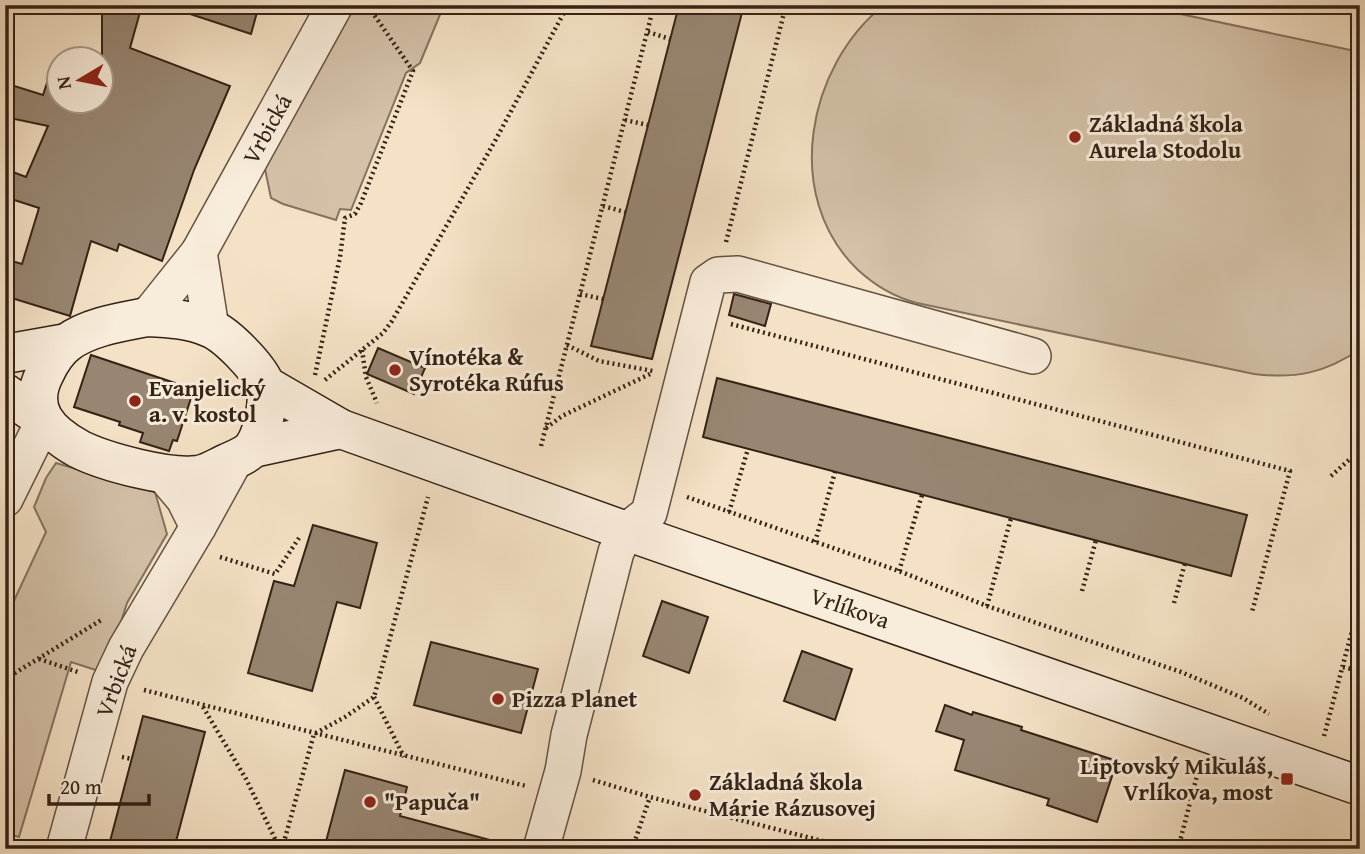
<svg xmlns="http://www.w3.org/2000/svg" width="1365" height="854" viewBox="0 0 1365 854" font-family="'Gentium Book Plus',serif">
	<style>
		.green { fill: #d4c1a8; stroke: #84725f; stroke-width: 2 }
		.building { fill: #988672; stroke: #342216; stroke-width: 2 }
		.lines { fill: none; stroke-linecap: round; stroke-linejoin: round }
		.street-casing { stroke: #645242; stroke-width: 38 }
		.secondary-casing { stroke: #342216; stroke-width: 41 }
		.path { stroke: #342216; stroke-width: 4.5; stroke-dasharray: 2 3.5; stroke-linecap: butt }
		.street { stroke: #f8ecda; stroke-width: 35 }
		.secondary { stroke: #f8ecda; stroke-width: 38 }
		.poi-dot { fill: #8f2418; stroke: #f8ecda; stroke-width: 2.5 }
		.labels { text-anchor: middle; stroke-width: 6; stroke-linejoin: round; paint-order: stroke }
		.poi-label { font-size: 23px; font-weight: bold; fill: #342216; stroke: #f8ecda; text-anchor: start }
		.street-label { font-size: 23px; fill: #342216; stroke: #f8ecda }
	</style>
	<rect width="100%" height="100%" fill="#f5e2c6"/>
	<filter id="stains"><feTurbulence type="fractalNoise" baseFrequency=".00286" numOctaves="4"/><feColorMatrix values="0 0 0 0 .2 0 0 0 0 .09 0 0 0 0 .02 0 0 0 .5 -.17"/></filter>
	<radialGradient id="worn" r=".72"><stop offset=".6" stop-color="#630" stop-opacity="0"/><stop offset="1" stop-color="#630" stop-opacity=".3"/></radialGradient>
	<!-- green -->
	<g class="green">
		<polygon points="352,5 444,5 420,63 406,73 351,210 340,209 336,220 283,204 271,198 265,169"/>
		<path d="M884,5H1138L1360,52V349C1326,373 1295,379 1254,374L917,303C894,297 874,285 857,269C782,196 807,66 884,5Z"/>
		<polygon points="56,463 155,492 167,534 127,603 105,673 71,662 19,837 9,834 5,848 5,620 46,532 34,507 46,478"/>
	</g>
	<!-- building -->
	<g class="building">
		<polygon points="102,5 142,5 130,48 230,86 194,170 162,261 119,244 117,251 91,241 70,316 5,296 5,259 22,264 39,208 5,197 5,169 26,177 48,126 5,117 5,83 43,95 54,62 60,63 60,102 102,102"/>
		<polygon points="179,5 259,5 251,34 178,10"/>
		<polygon points="679,5 744,5 652,359 591,346"/>
		<polygon points="734,294 771,304 765,326 729,315"/>
		<polygon points="378,348 425,368 414,394 367,374"/>
		<polygon points="91,355 175,383 174,388 192,395 177,441 173,440 169,451 140,442 143,433 119,425 120,422 74,407"/>
		<polygon points="717,378 1247,515 1231,576 703,437"/>
		<polygon points="313,525 377,543 360,608 337,602 312,691 248,673 274,581 294,586"/>
		<polygon points="662,601 708,617 689,673 643,656"/>
		<polygon points="431,642 538,669 521,733 414,705"/>
		<polygon points="802,651 852,669 835,720 784,701"/>
		<polygon points="945,705 972,715 973,712 1022,727 1021,730 1117,761 1097,822 1047,805 1049,799 955,770 964,740 936,731"/>
		<polygon points="143,716 205,732 174,849 108,849"/>
		<polygon points="345,770 407,787 400,816 490,840 489,849 324,849"/>
	</g>
	<g class="lines">
		<!-- street casing -->
		<g class="street-casing">
			<g id="street">
				<polyline points="199,252 211,328"/>
				<polyline points="147,317 199,252 335,5"/>
				<polyline points="163,474 184,499 198,527 235,460"/>
				<polyline points="5,499 44,420"/>
				<polyline points="64,849 110,682 126,648 198,527"/>
				<polyline points="541,849 563,771 569,735 616,552 626,531 649,513 708,282 718,275 738,274 1033,356"/>
			</g>
		</g>
		<!-- secondary casing -->
		<g class="secondary-casing">
			<g id="secondary">
				<path d="M147,317C168,318 190,319 210,328C227,335 258,367 265,384C270,400 263,432 254,446C249,454 236,459 227,463C218,467 207,474 198,475C169,479 105,462 79,449C48,432 26,409 45,373C50,362 57,351 67,343C88,327 121,322 147,317Z"/>
				<polyline points="5,354 67,343"/>
				<polyline points="265,385 341,429 626,531 1360,786"/>
				<polyline points="5,393 44,420"/>
				<polyline points="253,448 341,429"/>
			</g>
		</g>
		<!-- path -->
		<g class="path">
			<polyline points="648,32 670,39"/>
			<polyline points="625,120 648,125"/>
			<polyline points="603,206 625,212"/>
			<polyline points="726,242 786,5"/>
			<polyline points="580,294 603,299"/>
			<polyline points="731,324 1290,471 1252,612"/>
			<polyline points="567,345 599,361 653,371"/>
			<polyline points="362,350 366,377 377,403"/>
			<polyline points="315,375 340,257 345,218 355,214 361,203 413,71 368,6"/>
			<polyline points="325,380 383,333 392,321 495,141 568,5"/>
			<polyline points="546,428 562,416 650,374"/>
			<polyline points="541,446 654,5"/>
			<polyline points="1331,476 1360,450"/>
			<polyline points="687,497 899,571 987,606 1181,672 1243,698 1269,714"/>
			<polyline points="729,512 748,449"/>
			<polyline points="815,542 835,472"/>
			<polyline points="220,557 275,574 299,538"/>
			<polyline points="899,571 922,495"/>
			<polyline points="1082,591 1096,540"/>
			<polyline points="1174,603 1185,563"/>
			<polyline points="987,606 1011,518"/>
			<polyline points="39,659 78,672"/>
			<polyline points="1343,667 1360,671"/>
			<polyline points="5,679 103,619"/>
			<polyline points="144,690 526,786"/>
			<polyline points="374,697 404,757"/>
			<polyline points="203,707 246,779 280,849"/>
			<polyline points="1324,736 1360,601"/>
			<polyline points="122,757 132,759"/>
			<polyline points="593,780 650,797 854,849"/>
			<polyline points="282,849 314,734 345,717 374,697 428,497"/>
			<polyline points="632,849 650,797"/>
			<polyline points="1178,849 1199,768"/>
		</g>
		<!-- street -->
		<use href="#street" class="street"/>
		<!-- secondary -->
		<use href="#secondary" class="secondary"/>
	</g>
	<!-- markers -->
	<g class="poi-dot">
		<circle cx="1075" cy="137" r="7"/>
		<circle cx="395" cy="370" r="7"/>
		<circle cx="135" cy="401" r="7"/>
		<circle cx="498" cy="699" r="7"/>
		<rect x="1280" y="772" width="14" height="14" rx="3.5"/>
		<circle cx="695" cy="795" r="7"/>
		<circle cx="370" cy="802" r="7"/>
	</g>
	<g class="labels">
		<!-- poi labels -->
		<g class="poi-label">
			<text x="1089" y="132">Základná škola<tspan x="1089" dy="26">Aurela Stodolu</tspan></text>
			<text x="409" y="365">Vínotéka &amp;<tspan x="409" dy="26">Syrotéka Rúfus</tspan></text>
			<text x="149" y="396">Evanjelický<tspan x="149" dy="26">a. v. kostol</tspan></text>
			<text x="512" y="707">Pizza Planet</text>
			<text x="1273" y="774" text-anchor="end">Liptovský Mikuláš,<tspan x="1273" dy="26">Vrlíkova, most</tspan></text>
			<text x="709" y="790">Základná škola<tspan x="709" dy="26">Márie Rázusovej</tspan></text>
			<text x="384" y="810">"Papuča"</text>
		</g>
		<!-- street labels -->
		<g class="street-label">
			<text transform="translate(267 129) rotate(-61)" y="8">Vrbická</text>
			<text transform="translate(850 608) rotate(19)" y="8">Vrlíkova</text>
			<text transform="translate(116 681) rotate(-69)" y="8">Vrbická</text>
		</g>
	</g>
	<!-- margin -->
	<rect width="1365" height="854" fill="none" stroke="#f5e2c6" stroke-width="28"/>
	<rect x="7" y="7" width="1351" height="840" fill="none" stroke="#342216" stroke-width="3.5"/>
	<rect x="14" y="14" width="1337" height="826" fill="none" stroke="#342216" stroke-width="2"/>
	<!-- north arrow -->
	<g transform="translate(80 80) rotate(260)"><circle r="33" fill="#f8ecda" stroke="#aa9b8c" stroke-width="2"/>
	<path d="M0-5L12 26L0 18L-12 26Z" fill="#8f2418"/>
	<text y="-10" font-size="19" font-weight="bold" text-anchor="middle" fill="#342216">N</text>
	</g>
	<!-- scale -->
	<path d="M49 794v10h100v-10" fill="none" stroke="#342216" stroke-width="3.5"/>
	<text x="60" y="794" font-size="21" fill="#342216" stroke="#f8ecda" stroke-width="5" paint-order="stroke">20 m</text>
	<rect width="100%" height="100%" filter="url(#stains)"/>
	<rect width="100%" height="100%" fill="url(#worn)"/>
</svg>
